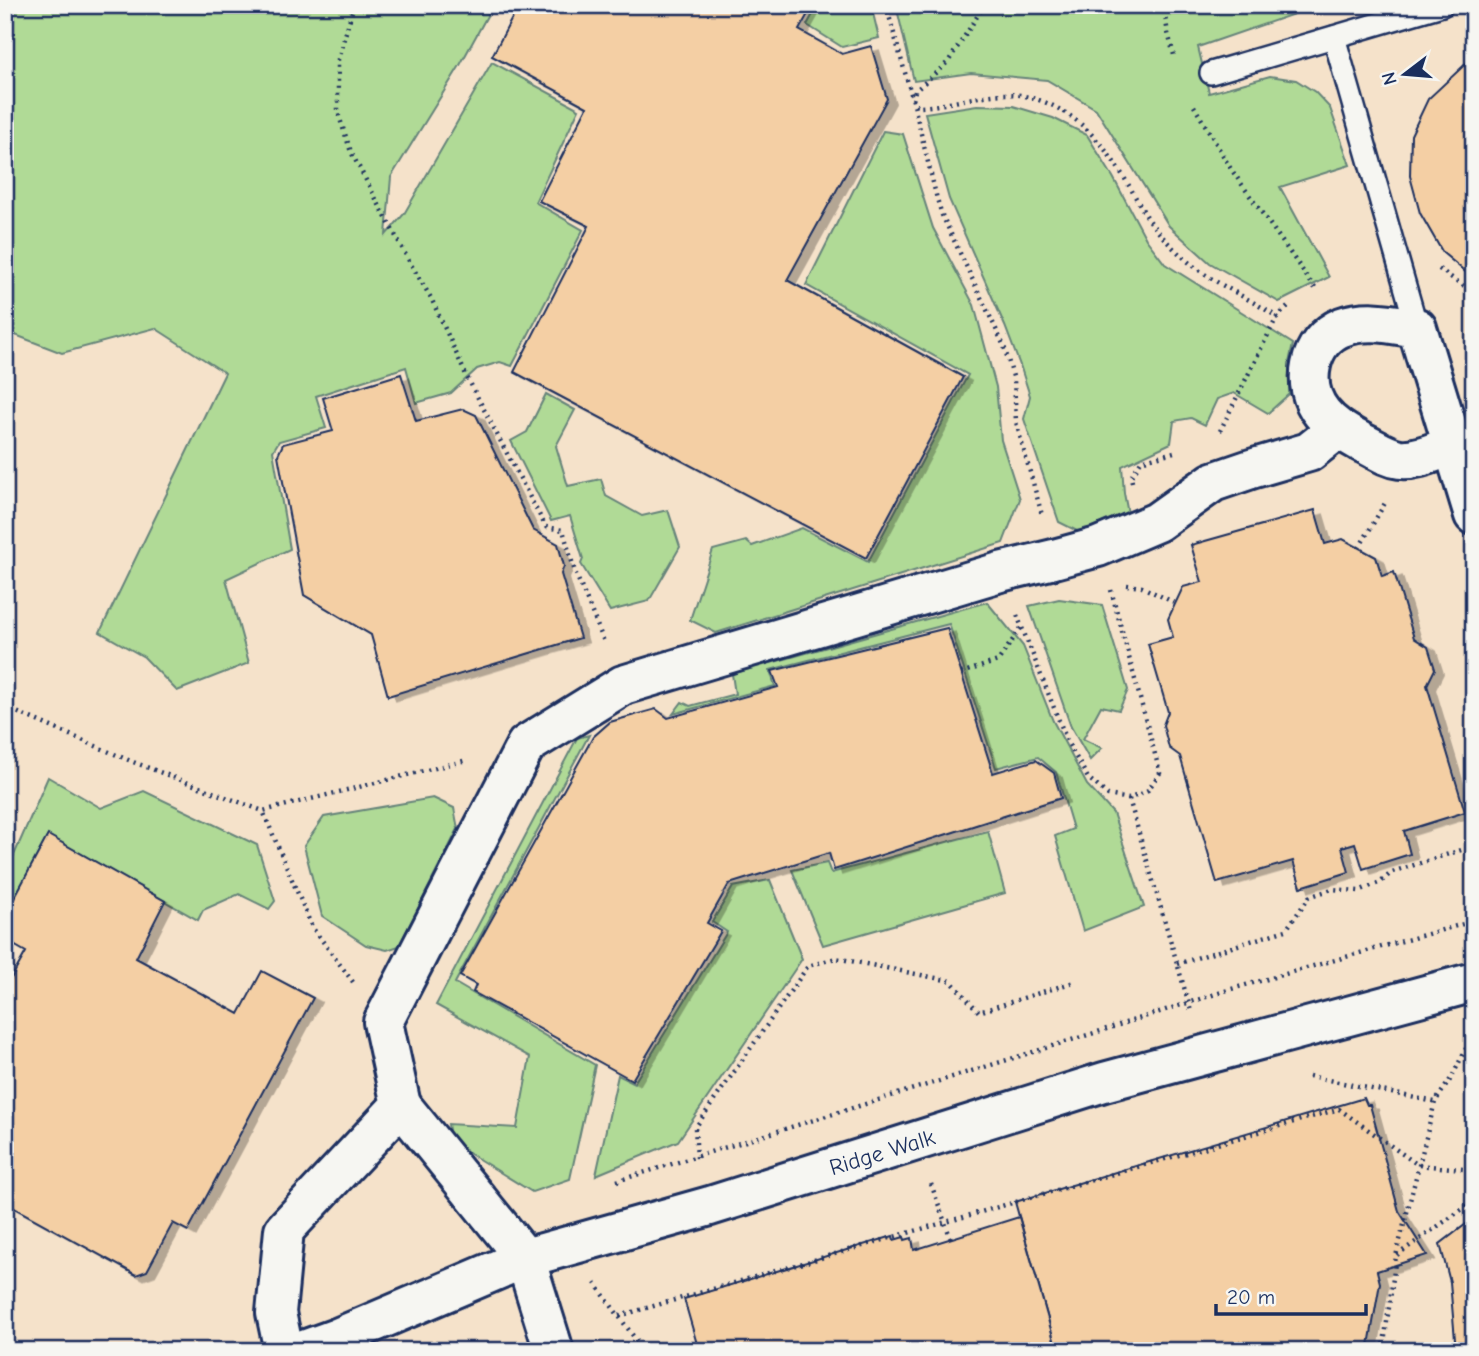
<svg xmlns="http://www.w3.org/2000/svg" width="1479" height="1356" viewBox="0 0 1479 1356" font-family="'Comic Neue',sans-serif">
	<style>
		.built { fill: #f5e2ca }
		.green { fill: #b0da96; stroke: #66847a; stroke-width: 2 }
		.building { fill: #f4cfa4; stroke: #1b2f5e; stroke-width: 2; filter: url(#shadow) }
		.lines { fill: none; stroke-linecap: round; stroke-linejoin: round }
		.lane-casing { stroke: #1b2f5e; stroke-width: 26 }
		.street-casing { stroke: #1b2f5e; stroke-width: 44 }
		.path { stroke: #1b2f5e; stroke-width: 4.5; stroke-dasharray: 2 5; stroke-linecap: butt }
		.lane { stroke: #f6f6f2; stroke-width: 21 }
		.street { stroke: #f6f6f2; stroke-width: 38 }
		.labels { text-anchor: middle; stroke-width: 5; stroke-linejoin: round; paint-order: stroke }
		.street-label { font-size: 23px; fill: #1b2f5e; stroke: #f6f6f2 }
	</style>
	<defs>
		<filter id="shadow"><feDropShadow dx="8" dy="4.5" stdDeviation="0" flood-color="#0004"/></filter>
	</defs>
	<rect width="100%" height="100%" fill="#f5eadb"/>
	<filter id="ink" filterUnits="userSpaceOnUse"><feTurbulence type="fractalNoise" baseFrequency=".0143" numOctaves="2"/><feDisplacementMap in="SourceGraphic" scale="14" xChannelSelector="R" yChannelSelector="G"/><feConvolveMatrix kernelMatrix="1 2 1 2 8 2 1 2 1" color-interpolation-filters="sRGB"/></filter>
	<g filter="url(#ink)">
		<!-- built -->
		<rect class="built" x="5" y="5" width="1469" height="1346"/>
		<!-- green -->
		<g class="green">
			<polygon points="5,5 493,5 459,67 391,177 386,235 404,214 492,62 579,109 535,202 583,230 512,366 500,362 477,369 451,393 416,403 406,367 316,396 326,428 279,441 273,451 290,549 226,579 249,663 177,691 144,657 100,632 225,373 155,328 62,353 5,331"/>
			<polygon points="818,5 871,5 879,38 842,47 807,25"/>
			<polygon points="896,5 1320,5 1198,47 1209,93 1270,76 1296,80 1315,92 1330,108 1350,165 1280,187 1329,277 1279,302 1210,263 1169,226 1096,109 1047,80 971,73 914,81"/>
			<polygon points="977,105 1013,106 1053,118 1087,135 1113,177 1146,239 1165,264 1293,344 1289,363 1289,394 1268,413 1234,393 1217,399 1205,425 1191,418 1174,421 1171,443 1122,466 1124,493 1129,519 1079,532 1059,522 1024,419 1030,396 1021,368 1005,326 949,199 925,113"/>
			<polygon points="883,131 903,134 933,228 974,305 996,387 1001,440 1020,499 1003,543 716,633 690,620 713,550 746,541 752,546 802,528 868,562 968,375 806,285"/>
			<polygon points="546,394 575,410 556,446 568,486 601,479 606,496 642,516 668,510 680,547 649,601 610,611 581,564 583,559 570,516 551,521 511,441 527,432"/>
			<polygon points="1059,599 1102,605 1128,690 1119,710 1101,706 1083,739 1102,748 1090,760 1071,727 1029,606"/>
			<polygon points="987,602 1023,646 1053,721 1087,785 1113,813 1144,907 1083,931 1055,836 1073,829 1056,772 1038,757 996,768 949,624 770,670 775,686 673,714 682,702 690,706 735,694 732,674"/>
			<polygon points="589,735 455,983 595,1065 570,1179 532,1192 451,1142 448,1124 517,1128 530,1057 436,1005 577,738"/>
			<polygon points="48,777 101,808 144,791 257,845 275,901 269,909 239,894 203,910 198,920 48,835 5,915 5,876"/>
			<polygon points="433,798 454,808 458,829 399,946 387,950 366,945 322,916 304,846 324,817"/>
			<polygon points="988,831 1005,893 823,945 792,870 827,863 831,873"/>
			<polygon points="770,880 802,959 678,1141 596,1175 618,1075 634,1083 727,932 712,922 733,887"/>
		</g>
		<!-- building -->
		<g class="building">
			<polygon points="519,5 813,5 799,30 842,54 871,46 887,99 787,280 963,377 866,558 514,372 589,226 539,201 587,107 492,56"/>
			<polygon points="1474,56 1474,279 1443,253 1420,213 1410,176 1411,135 1428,99"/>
			<polygon points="401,374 416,421 463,409 476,415 533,530 558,544 564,566 561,574 580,638 388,696 371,635 304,595 278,455 283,444 333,431 323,398"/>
			<polygon points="1315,510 1325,544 1343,539 1376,557 1382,576 1394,572 1414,638 1428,647 1435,669 1427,685 1465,812 1404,831 1410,854 1363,869 1355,843 1342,847 1349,872 1301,887 1293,861 1217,883 1180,756 1169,748 1163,725 1168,712 1148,644 1173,637 1168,619 1183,587 1202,582 1191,545"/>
			<polygon points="947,628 993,773 1036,760 1054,773 1061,798 834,870 829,853 729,884 707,923 721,931 632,1080 473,992 476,985 460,976 593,737 610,722 656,709 668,718 778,687 772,671"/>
			<polygon points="48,835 165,901 136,958 239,1014 262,971 313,998 188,1231 173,1223 147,1271 136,1275 5,1203 5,989 26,952 5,940 5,915"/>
			<polygon points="1364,1098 1367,1105 1370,1105 1399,1211 1427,1255 1377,1271 1380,1283 1368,1351 1057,1351 1015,1202"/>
			<polygon points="1019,1217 1057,1351 699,1351 684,1299 893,1236 894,1240 904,1237 905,1240 912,1238 914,1250"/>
			<polygon points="1474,1218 1474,1351 1456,1351 1450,1282 1440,1244"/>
		</g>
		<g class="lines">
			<!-- lane casing -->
			<g class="lane-casing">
				<g id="lane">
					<polyline points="1334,37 1417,328"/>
					<polyline points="1211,73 1442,5"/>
				</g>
			</g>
			<!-- street casing -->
			<g class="street-casing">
				<g id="street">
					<path d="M1452,446C1436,451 1417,461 1400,459C1386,457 1374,448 1361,442C1347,434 1332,426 1322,413C1300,386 1308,341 1342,327C1367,318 1391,324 1417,328L1474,515"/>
					<polyline points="401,1105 525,1258 554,1351"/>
					<polyline points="284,1351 276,1313 284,1230 401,1105 383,1022 526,745 623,685 1000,572 1054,559 1098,547 1157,522 1213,482 1251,469 1309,452 1338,429"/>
					<polyline points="301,1351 337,1338 525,1258 710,1206 1104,1082 1474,982"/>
				</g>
			</g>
			<!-- path -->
			<g class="path">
				<polyline points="354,5 338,59 338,113 351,152 409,261 431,298 467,377 535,507 546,527 563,530 575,572 605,644"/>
				<polyline points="886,5 913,101 937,199 942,215 1004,346 1014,380 1016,422 1042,515"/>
				<path d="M985,5L980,12L948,62L915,91L913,101L919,107C951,106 988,90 1020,95C1072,105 1102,140 1128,184C1137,199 1145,216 1156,229C1164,239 1173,248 1182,256C1211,284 1250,297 1281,320"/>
				<polyline points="1163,5 1168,33 1175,59"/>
				<polyline points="1194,106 1231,169 1317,291"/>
				<polyline points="1439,269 1474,293"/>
				<polyline points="1220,431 1277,317 1290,305"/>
				<polyline points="1132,482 1131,477 1141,461 1174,452"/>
				<polyline points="1359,548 1385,503"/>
				<polyline points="1127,585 1142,587 1175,603"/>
				<polyline points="1017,615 1068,743 1088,778 1108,795 1129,799 1148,790 1160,773 1111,590"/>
				<polyline points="961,673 998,661 1021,628"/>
				<polyline points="5,707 133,762 263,811"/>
				<polyline points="1129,799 1191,1011"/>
				<polyline points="1177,964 1286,930 1309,897 1332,889 1359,891 1381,882 1392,872 1474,846"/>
				<polyline points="353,982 312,927 263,811 467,760"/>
				<polyline points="1309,1076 1435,1102"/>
				<polyline points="697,1158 695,1128 808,966 836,958 951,981 979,1012 1074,982"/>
				<polyline points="617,1181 1091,1034 1228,990 1474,921"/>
				<polyline points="931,1184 951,1239"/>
				<polyline points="1397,1255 1474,1201"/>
				<polyline points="595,1283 644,1351"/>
				<polyline points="619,1316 1339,1109 1418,1165 1474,1170"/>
				<polyline points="1032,1351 1055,1344"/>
				<polyline points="1383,1351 1396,1256 1435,1102 1452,1077 1474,1032"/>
			</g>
			<!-- lane -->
			<use href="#lane" class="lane"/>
			<!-- street -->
			<use href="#street" class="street"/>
		</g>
	</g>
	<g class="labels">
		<!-- street labels -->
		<g class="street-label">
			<text transform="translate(882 1152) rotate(-17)" y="8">Ridge Walk</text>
		</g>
	</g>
	<!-- margin -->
	<rect width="1479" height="1356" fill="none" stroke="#f6f6f2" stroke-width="28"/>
	<rect x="14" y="14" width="1451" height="1328" fill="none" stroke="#1b2f5e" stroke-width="2.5" filter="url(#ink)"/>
	<!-- north arrow -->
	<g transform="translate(1405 74) rotate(254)" stroke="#f6f6f2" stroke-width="5" paint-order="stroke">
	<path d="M0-5L12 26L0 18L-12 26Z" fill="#1b2f5e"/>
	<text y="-10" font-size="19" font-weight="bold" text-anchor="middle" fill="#1b2f5e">N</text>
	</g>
	<!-- scale -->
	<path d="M1216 1304v10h150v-10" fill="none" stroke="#1b2f5e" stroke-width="3.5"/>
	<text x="1227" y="1304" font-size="21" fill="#1b2f5e" stroke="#f6f6f2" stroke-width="5" paint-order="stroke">20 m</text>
</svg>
